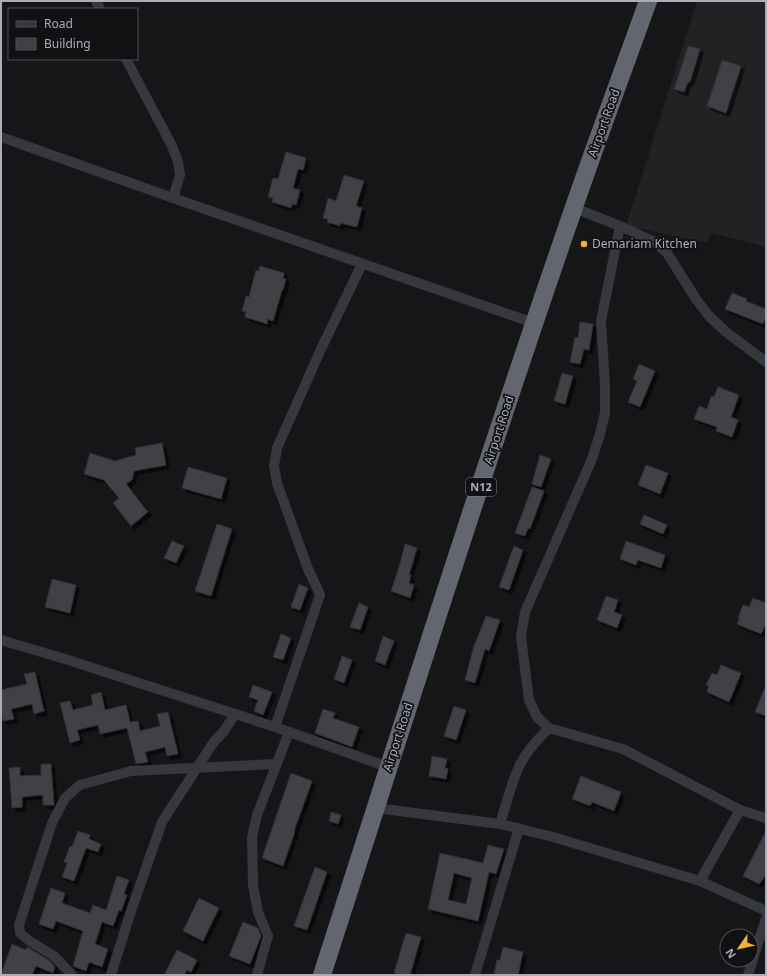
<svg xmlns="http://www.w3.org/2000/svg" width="767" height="976" viewBox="0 0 767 976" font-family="'Noto Sans',sans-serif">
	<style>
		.built { fill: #222225 }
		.building { fill: #404145; stroke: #303034; fill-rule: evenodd; filter: url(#shadow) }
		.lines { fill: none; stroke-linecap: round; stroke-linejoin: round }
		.street { stroke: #37383d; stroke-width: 10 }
		.highway { stroke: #63666e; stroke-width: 18 }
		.poi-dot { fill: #f2b134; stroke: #111113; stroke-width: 1.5 }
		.labels { text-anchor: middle; stroke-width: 3.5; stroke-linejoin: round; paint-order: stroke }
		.shield { fill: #111113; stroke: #7b7e86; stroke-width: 1 }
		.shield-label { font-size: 11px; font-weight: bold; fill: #a8adb8 }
		.street-label { font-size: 12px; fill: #a8adb8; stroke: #111113 }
		.poi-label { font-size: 12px; fill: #a8adb8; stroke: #111113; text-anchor: start }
	</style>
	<defs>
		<filter id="shadow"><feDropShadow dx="3.5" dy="3.5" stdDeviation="0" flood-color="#0009"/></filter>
	</defs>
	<rect width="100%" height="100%" fill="#161618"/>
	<!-- built -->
	<polygon class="built" points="697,1 766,1 766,247 711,233 708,243 626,226"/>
	<!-- building -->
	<g class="building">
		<polygon points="688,46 700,49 690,82 688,82 684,92 674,89"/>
		<polygon points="722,60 741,66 726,113 707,106"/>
		<polygon points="286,152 306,158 303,170 298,169 293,188 300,190 296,205 292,204 291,208 272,202 273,198 268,197 273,178 278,179"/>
		<polygon points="344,175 364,181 356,206 362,208 357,227 340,223 340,226 327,222 328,219 323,218 328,198 336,201"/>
		<polygon points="260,266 284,273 283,278 286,279 283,290 282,290 273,321 268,319 267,324 245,317 246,312 242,311 246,296 249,297 256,270 259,271"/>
		<polygon points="732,293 747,299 746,301 766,309 766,316 763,324 725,309"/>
		<polygon points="580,322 593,324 589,350 584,349 580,364 570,362 575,337 578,338"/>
		<polygon points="639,364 655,371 640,407 628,402 637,381 633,379"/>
		<polygon points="562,373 573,376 565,404 554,401"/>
		<polygon points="718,387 739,395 731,417 738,420 732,437 716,431 717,427 694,419 699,406 707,409 711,396 714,397"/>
		<polygon points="162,443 166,465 134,471 132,480 126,484 148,512 131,526 113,503 119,498 104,480 84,474 90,453 115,461 136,455 135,448"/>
		<polygon points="540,455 551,459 541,487 532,484"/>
		<polygon points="646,465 668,473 660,494 638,485"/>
		<polygon points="188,467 227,478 221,499 182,488"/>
		<polygon points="532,487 544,491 530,529 528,528 525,536 515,533"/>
		<polygon points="644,515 667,525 663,534 640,524"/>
		<polygon points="217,524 232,529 211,596 195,591"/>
		<polygon points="172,541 184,546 176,563 164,558"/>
		<polygon points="626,541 665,555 661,568 638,560 636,565 620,559"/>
		<polygon points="405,544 417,548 409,575 411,575 409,583 414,585 410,598 391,591 399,567"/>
		<polygon points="514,546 523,550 509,590 499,587"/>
		<polygon points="52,579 76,585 70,613 45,607"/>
		<polygon points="299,584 308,588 300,610 291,607"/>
		<polygon points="606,596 618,600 614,612 622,615 617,628 597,620"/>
		<polygon points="753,598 766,603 766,623 761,634 737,624 740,618 738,618 743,605 749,607"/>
		<polygon points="359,603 368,607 360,630 350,627"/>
		<polygon points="486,616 500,620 489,651 485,649 475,683 465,680 474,646"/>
		<polygon points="281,634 291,638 283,660 273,657"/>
		<polygon points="383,636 394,641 385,665 375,661"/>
		<polygon points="342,656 352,660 344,683 334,679"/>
		<polygon points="721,665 741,673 729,702 707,692 709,686 706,685 712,673 717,675"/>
		<polygon points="35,672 44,711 34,714 32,704 11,709 14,719 3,721 1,713 1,690 27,684 24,674"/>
		<polygon points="253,685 272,692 263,715 254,711 258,700 249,697"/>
		<polygon points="766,685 766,716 755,712"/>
		<polygon points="101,692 105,710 126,705 130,722 138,721 140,731 160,726 157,714 168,712 178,754 167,756 165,747 145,752 148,762 136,764 127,728 100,734 98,725 77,730 80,740 70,743 60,703 70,701 73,710 93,705 91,695"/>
		<polygon points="454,706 466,710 456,740 444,736"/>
		<polygon points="323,709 335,713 333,718 359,727 352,747 315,733"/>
		<polygon points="432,756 447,759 445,768 448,769 446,779 429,776"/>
		<polygon points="41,764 51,764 54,805 43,805 43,795 22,797 22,807 12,808 9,768 20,767 20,776 41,775"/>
		<polygon points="291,773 312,781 294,831 295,831 283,866 262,858"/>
		<polygon points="581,776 621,792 614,811 592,802 590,806 572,799"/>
		<polygon points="331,812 341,815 338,824 329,821"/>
		<polygon points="78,831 90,835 89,839 101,844 98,852 86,848 74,881 62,877 67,863 64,862 70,846 72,847"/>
		<polygon points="766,831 766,875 759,884 743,876"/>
		<path d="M488,845L504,849L496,874L489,872L478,921L428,909L440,853L483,863ZM454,873L472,878L466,904L448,900Z"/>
		<polygon points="315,867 327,872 307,930 294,926"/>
		<polygon points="117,876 129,880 124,894 127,895 121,911 119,910 113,926 102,922 95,944 108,949 102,967 89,962 86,971 73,966 83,931 56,921 53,929 39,924 51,888 65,893 62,903 90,913 93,905 106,910"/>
		<polygon points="199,898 219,908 203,941 183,931"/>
		<polygon points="243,922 258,928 261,936 250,964 229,956"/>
		<polygon points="406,933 421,937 410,975 399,975 394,973"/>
		<polygon points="12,944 26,950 27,947 50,961 55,967 53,973 36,966 32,975 1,975"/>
		<polygon points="503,947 523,952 518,975 494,975 497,960 500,960"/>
		<polygon points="177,950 197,960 191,972 187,970 184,975 164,975"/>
	</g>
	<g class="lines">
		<!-- street -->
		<g class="street">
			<polyline points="96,1 100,9"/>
			<polyline points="126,59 172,146 178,162 180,175 173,198"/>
			<polyline points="1,137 173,198 534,323"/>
			<polyline points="574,208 620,226 655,242 667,253 696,299 709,316 726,332 766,362"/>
			<polyline points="620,226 601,321 605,384 605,413 600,434 592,459 525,612 521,637 529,700 537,717 549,728 623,749 740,810 766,818"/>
			<polyline points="1,640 65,659 275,727 388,767"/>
			<polyline points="275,727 320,595 318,590 308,569 277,483 274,466 277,448 322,347 362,264"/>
			<polyline points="376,808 500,824 553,837 700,881 766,911"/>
			<path d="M500,824C507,802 512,778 523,759C530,747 540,737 549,728"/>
			<polyline points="700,881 740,810"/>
			<polyline points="72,975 54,956 31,942 20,933 19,925 52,823 65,798 80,785 131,771 276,764"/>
			<polyline points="111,975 130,914 162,822 213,743 224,731 235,714"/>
			<polyline points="257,975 268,936 258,912 253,885 252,837 257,815 289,732"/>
			<polyline points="475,975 519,828"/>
			<polyline points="748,975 766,918"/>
		</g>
		<!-- highway -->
		<path class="highway" d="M322,975C404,720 485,464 573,210C597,140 623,71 648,1"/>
	</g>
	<!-- markers -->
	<circle class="poi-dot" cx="584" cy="244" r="4"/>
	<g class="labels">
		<!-- shield labels -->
		<rect class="shield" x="466" y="478" width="30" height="18" rx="3"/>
		<g class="shield-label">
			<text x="481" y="491">N12</text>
		</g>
		<!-- street labels -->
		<g class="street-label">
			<text transform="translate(604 123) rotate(-70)" y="4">Airport Road</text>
			<text transform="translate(499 430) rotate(-72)" y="4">Airport Road</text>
			<text transform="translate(398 737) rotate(-72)" y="4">Airport Road</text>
		</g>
		<!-- poi labels -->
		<g class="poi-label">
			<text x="592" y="248">Demariam Kitchen</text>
		</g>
	</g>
	<!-- border -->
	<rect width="767" height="976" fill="none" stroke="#a8adb8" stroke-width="4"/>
	<!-- legend -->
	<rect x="8" y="8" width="130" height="52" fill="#111113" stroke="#4d4f55"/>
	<rect x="16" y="21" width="20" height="6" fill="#37383d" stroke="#4d4f55"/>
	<text x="44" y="28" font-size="12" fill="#a8adb8">Road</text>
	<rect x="16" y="38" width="20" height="12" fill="#404145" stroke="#4d4f55"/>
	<text x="44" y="48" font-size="12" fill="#a8adb8">Building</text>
	<!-- north arrow -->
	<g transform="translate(739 948) rotate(236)"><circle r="19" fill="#111113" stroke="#4d4f55"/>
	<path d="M0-3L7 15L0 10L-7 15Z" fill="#f2b134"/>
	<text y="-6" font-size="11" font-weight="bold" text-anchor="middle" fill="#a8adb8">N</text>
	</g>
</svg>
